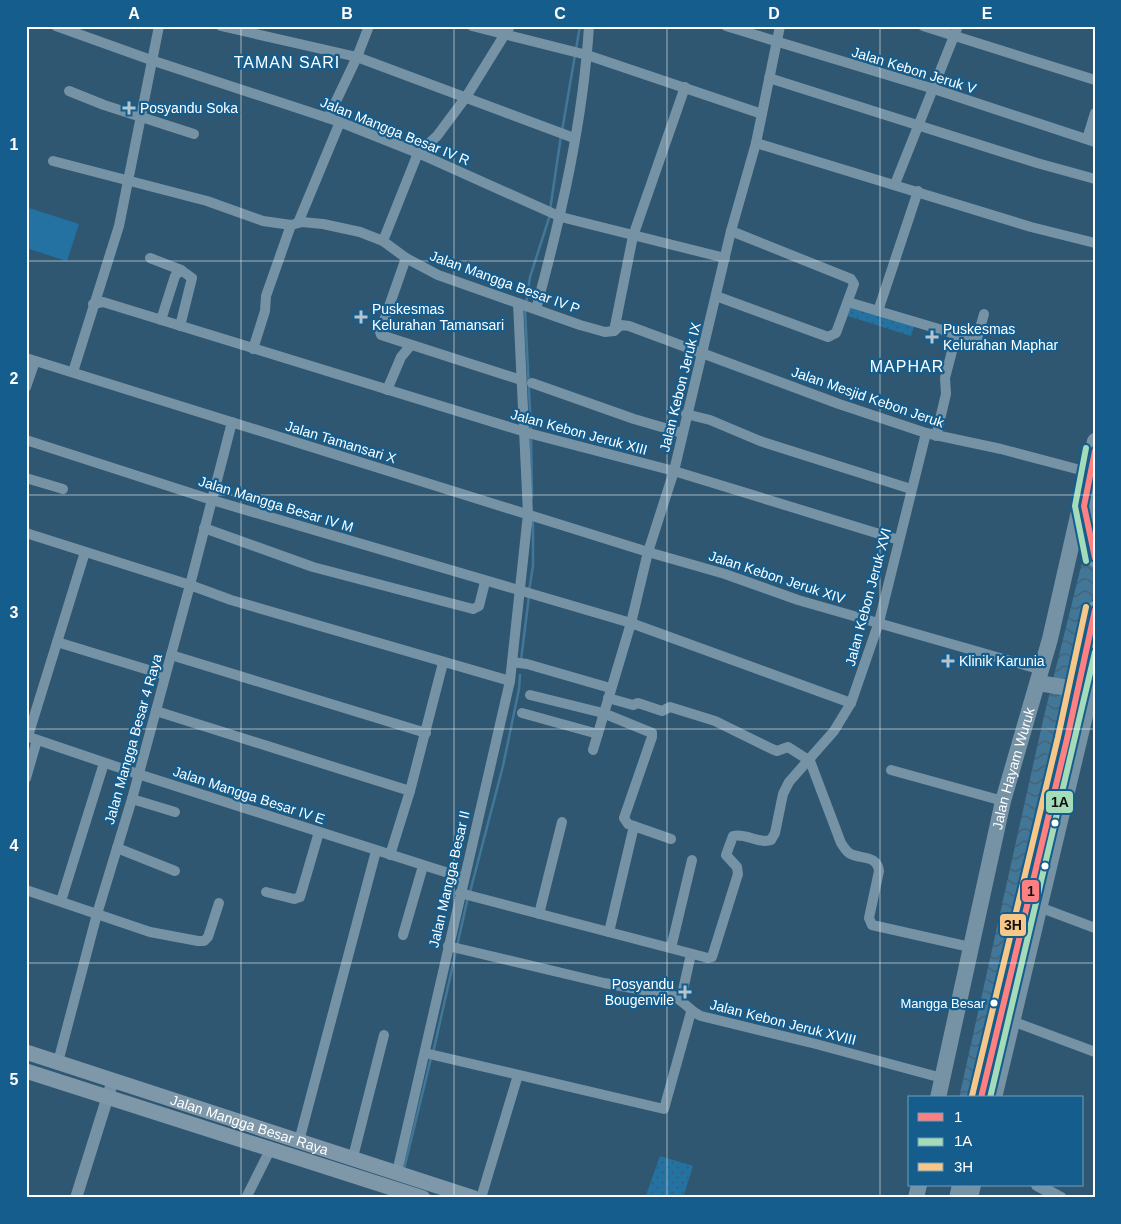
<svg xmlns="http://www.w3.org/2000/svg" width="1121" height="1224" viewBox="0 0 1121 1224" font-family="Arial,sans-serif">
	<style>
		.park { fill: url(#park-dots) }
		.pitch { fill: #2472a2 }
		.water { fill: url(#water-waves) }
		.lines { fill: none; stroke-linecap: round; stroke-linejoin: round }
		.stream { stroke: #437798; stroke-width: 2.5 }
		.minor { stroke: #7693a6; stroke-width: 10 }
		.tertiary { stroke: #7693a6; stroke-width: 12 }
		.secondary { stroke: #7e98aa; stroke-width: 15 }
		.primary { stroke: #7692a5; stroke-width: 16 }
		.bus-1-casing { stroke: #145d8d; stroke-width: 10 }
		.bus-2-casing { stroke: #145d8d; stroke-width: 10 }
		.bus-3-casing { stroke: #145d8d; stroke-width: 10 }
		.bus-1 { stroke: #ff8080; stroke-width: 6 }
		.bus-2 { stroke: #a4dbb8; stroke-width: 6 }
		.bus-3 { stroke: #f6c788; stroke-width: 6 }
		.grid { fill: none; stroke: #fff; stroke-width: 1; stroke-opacity: 0.55 }
		.poi-dot { fill: #b6c4ce; stroke: #145d8d; stroke-width: 2 }
		.bus-dot { fill: #fff; stroke: #145d8d; stroke-width: 2 }
		.labels { text-anchor: middle; stroke-width: 4.5; stroke-linejoin: round; paint-order: stroke }
		.bus-label { font-size: 13px; fill: #fff; stroke: #145d8d; text-anchor: end }
		.street-label { font-size: 14px; fill: #fff; stroke: #145d8d }
		.poi-label { font-size: 14px; fill: #fff; stroke: #145d8d; text-anchor: start }
		.quarter-label { font-size: 16px; letter-spacing: 1px; fill: #fff; stroke: #145d8d }
		.line-badge { stroke: #145d8d; stroke-width: 2 }
		.pale-badge-label { font-size: 14px; text-anchor: middle; font-weight: bold; fill: #111 }
		.neatline { fill: none; stroke: #fff; stroke-width: 2 }
		.grid-label { font-size: 16px; text-anchor: middle; font-weight: bold; fill: #fff }
	</style>
	<defs>
		<pattern id="park-dots" width="8" height="8" patternUnits="userSpaceOnUse" patternTransform="scale(1.25)"><rect width="8" height="8" fill="#2472a2"/><path d="M2 2h.1M6 6h.1" fill="none" stroke="#3c5b6e" stroke-width="1.8" stroke-linecap="round"/></pattern>
		<pattern id="water-waves" width="16" height="10" patternUnits="userSpaceOnUse" patternTransform="scale(1.25)"><rect width="16" height="10" fill="#437798"/><path d="M0 5q4-4 8 0t8 0" fill="none" stroke="#485f6e"/></pattern>
	</defs>
	<rect width="100%" height="100%" fill="#2f5772"/>
	<!-- park -->
	<g class="park">
		<polygon points="851,306 914,326 911,336 848,316"/>
		<polygon points="660,1156 693,1166 683,1198 645,1198"/>
	</g>
	<!-- pitch -->
	<polygon class="pitch" points="26,207 79,224 67,261 26,248"/>
	<!-- water -->
	<polygon class="water" points="1095,510 1095,588 977,1098 959,1098 1044,716"/>
	<g class="lines">
		<!-- stream -->
		<g class="stream">
			<polyline points="576,49 580,26"/>
			<polyline points="562,131 575,55"/>
			<polyline points="550,210 561,136"/>
			<polyline points="526,304 530,277 550,215"/>
			<polyline points="525,309 531,431"/>
			<polyline points="531,436 532,498"/>
			<polyline points="529,591 533,566 533,519"/>
			<polyline points="521,660 529,596"/>
			<polyline points="470,892 503,766 519,689 520,675"/>
			<polyline points="457,946 468,897"/>
			<polyline points="433,1053 456,951"/>
			<polyline points="404,1169 431,1058"/>
		</g>
		<!-- minor -->
		<g class="minor">
			<polyline points="56,26 151,60 340,122 418,153 561,217 725,258"/>
			<polyline points="221,26 357,57 574,138"/>
			<polyline points="472,26 587,55 762,114"/>
			<polyline points="726,26 934,89 1095,142"/>
			<polyline points="923,26 1095,80"/>
			<polyline points="769,78 1037,163 1095,179"/>
			<polyline points="69,91 104,105 194,134"/>
			<polyline points="328,118 357,57 369,26"/>
			<polyline points="1087,139 1095,113"/>
			<polyline points="756,143 1031,227 1095,243"/>
			<polyline points="53,161 207,201 263,221 291,225 302,222 323,224 360,232 383,241 406,258 438,275 580,325 605,332 614,331 621,325 629,326 839,404 926,433 1001,449 1088,472"/>
			<polyline points="895,184 958,26"/>
			<polyline points="298,223 340,122"/>
			<polyline points="383,241 418,153 437,136 466,97 510,26"/>
			<polyline points="150,258 181,270"/>
			<polyline points="406,258 380,332 381,335 521,380"/>
			<polyline points="716,296 828,337 836,333 854,284 851,279 731,231"/>
			<polyline points="848,302 949,332 972,342 977,339 984,314"/>
			<polyline points="93,304 103,302 532,434 674,471 899,540"/>
			<path d="M536,309C561,217 583,122 589,26"/>
			<polyline points="878,311 918,191"/>
			<polyline points="161,320 175,276 181,270 192,278 180,326"/>
			<polyline points="614,331 633,236 685,87"/>
			<polyline points="253,349 265,311 266,296 291,225"/>
			<polyline points="26,358 648,552 725,574 798,600 1042,670"/>
			<polyline points="73,372 119,226 159,26"/>
			<polyline points="532,383 634,419 682,433"/>
			<polyline points="26,387 35,361"/>
			<polyline points="387,390 401,357 411,345"/>
			<polyline points="686,414 710,420 760,441 911,489"/>
			<polyline points="936,436 946,394 945,378 956,336"/>
			<polyline points="26,440 212,500 631,623 851,703"/>
			<polyline points="26,478 63,489"/>
			<polyline points="204,528 313,567 473,609 479,606 485,582"/>
			<polyline points="26,533 190,585 231,600 510,681"/>
			<polyline points="57,642 165,675"/>
			<polyline points="171,655 426,733"/>
			<polyline points="512,662 527,664 610,688"/>
			<polyline points="530,695 603,713 652,733 652,737 624,818 628,824 671,839"/>
			<polyline points="608,698 633,705 638,703 662,711 670,707 715,721 772,749 777,751 788,747 810,761"/>
			<polyline points="156,711 410,791"/>
			<polyline points="522,713 598,734"/>
			<polyline points="26,736 138,774 464,878"/>
			<polyline points="28,736 85,552"/>
			<polyline points="593,750 631,623 648,552 674,471 731,231 756,143 780,26"/>
			<path d="M810,761L841,843C843,846 846,851 849,853C860,860 877,854 879,871L869,918L872,925L970,947"/>
			<polyline points="891,770 1003,801"/>
			<polyline points="26,778 37,740"/>
			<polyline points="132,799 175,812"/>
			<polyline points="117,848 175,871"/>
			<polyline points="390,855 410,791 443,663"/>
			<polyline points="26,890 150,932 198,941 204,941 208,937 219,903"/>
			<polyline points="266,892 294,899 300,897 319,832"/>
			<path d="M460,893L708,958L712,957L738,874L737,867L726,855L733,836C746,833 759,844 771,840L775,833L783,794L789,782L834,731L851,703L879,622L926,433"/>
			<polyline points="61,901 104,763"/>
			<polyline points="1039,907 1095,928"/>
			<polyline points="539,914 562,822"/>
			<polyline points="609,932 634,826"/>
			<polyline points="403,935 423,866"/>
			<path d="M448,946L604,983L671,995C684,1000 689,1011 701,1016L816,1044L942,1078"/>
			<polyline points="671,948 692,860"/>
			<polyline points="681,999 691,954"/>
			<polyline points="1012,1021 1095,1052"/>
			<polyline points="425,1053 664,1109 691,1012"/>
			<polyline points="58,1062 97,914 132,799 190,585 232,422"/>
			<polyline points="299,1141 376,851"/>
			<polyline points="353,1157 384,1035"/>
			<polyline points="397,1172 510,681 528,514 518,303"/>
			<polyline points="246,1198 270,1150"/>
			<polyline points="481,1198 518,1075"/>
		</g>
		<!-- tertiary -->
		<g class="tertiary">
			<polyline points="1037,1185 1061,1198"/>
			<polyline points="76,1198 113,1080"/>
		</g>
		<!-- secondary -->
		<g class="secondary">
			<path id="s1" d="M26,1052L474,1198"/>
			<polyline points="26,1071 423,1198"/>
		</g>
		<!-- primary -->
		<g class="primary">
			<polyline points="1095,478 1095,502"/>
			<polyline points="1084,506 1095,559"/>
			<polyline points="1038,683 1088,691"/>
			<path id="s2" d="M938,1098L1003,801L1050,639L1095,441"/>
			<polyline points="981,1098 1067,739 1095,609"/>
			<polyline points="994,1098 1095,674"/>
			<polyline points="916,1198 919,1185"/>
			<polyline points="957,1198 960,1185"/>
			<polyline points="970,1198 973,1185"/>
		</g>
		<!-- bus-1 casing -->
		<g class="bus-1-casing">
			<g id="bus-1">
				<polyline points="1095,451 1084,506 1095,558"/>
				<polyline points="981,1098 1067,739 1095,610"/>
			</g>
		</g>
		<!-- bus-2 casing -->
		<g class="bus-2-casing">
			<g id="bus-2">
				<polyline points="1086,448 1075,506 1086,561"/>
				<polyline points="990,1098 1095,652"/>
			</g>
		</g>
		<!-- bus-3 casing -->
		<g class="bus-3-casing">
			<polyline id="bus-3" points="972,1096 1058,737 1086,607"/>
		</g>
		<!-- bus-1 -->
		<use href="#bus-1" class="bus-1"/>
		<!-- bus-2 -->
		<use href="#bus-2" class="bus-2"/>
		<!-- bus-3 -->
		<use href="#bus-3" class="bus-3"/>
	</g>
	<!-- grid -->
	<path class="grid" d="M241,26V1198M454,26V1198M667,26V1198M880,26V1198M26,261H1095M26,495H1095M26,729H1095M26,963H1095"/>
	<!-- markers -->
	<g class="poi-dot">
		<path d="M126.5 100.5h5v5h5v5h-5v5h-5v-5h-5v-5h5z"/>
		<path d="M358.5 309.5h5v5h5v5h-5v5h-5v-5h-5v-5h5z"/>
		<path d="M929.5 329.5h5v5h5v5h-5v5h-5v-5h-5v-5h5z"/>
		<path d="M945.5 653.5h5v5h5v5h-5v5h-5v-5h-5v-5h5z"/>
		<path d="M682.5 984.5h5v5h5v5h-5v5h-5v-5h-5v-5h5z"/>
	</g>
	<g class="bus-dot">
		<circle cx="1055" cy="823" r="4.5"/>
		<circle cx="1045" cy="866" r="4.5"/>
		<circle cx="994" cy="1003" r="4.5"/>
	</g>
	<g class="labels">
		<!-- bus labels -->
		<g class="bus-label">
			<text x="985" y="1008">Mangga Besar</text>
		</g>
		<!-- street labels -->
		<g class="street-label">
			<text transform="translate(914 70) rotate(17)" y="5">Jalan Kebon Jeruk V</text>
			<text transform="translate(395 131) rotate(22)" y="5">Jalan Mangga Besar IV R</text>
			<text transform="translate(505 282) rotate(20)" y="5">Jalan Mangga Besar IV P</text>
			<text transform="translate(680 387) rotate(-76)" y="5">Jalan Kebon Jeruk IX</text>
			<text transform="translate(868 397) rotate(19)" y="5">Jalan Mesjid Kebon Jeruk</text>
			<text transform="translate(579 432) rotate(15)" y="5">Jalan Kebon Jeruk XIII</text>
			<text transform="translate(341 442) rotate(17)" y="5">Jalan Tamansari X</text>
			<text transform="translate(276 504) rotate(17)" y="5">Jalan Mangga Besar IV M</text>
			<text transform="translate(777 577) rotate(18)" y="5">Jalan Kebon Jeruk XIV</text>
			<text transform="translate(868 597) rotate(-75)" y="5">Jalan Kebon Jeruk XVI</text>
			<text transform="translate(133 739) rotate(-74)" y="5">Jalan Mangga Besar 4 Raya</text>
			<text dy="5" stroke="none"><textPath href="#s2" startOffset="338">Jalan Hayam Wuruk</textPath></text>
			<text transform="translate(249 795) rotate(18)" y="5">Jalan Mangga Besar IV E</text>
			<text transform="translate(449 879) rotate(-77)" y="5">Jalan Mangga Besar II</text>
			<text transform="translate(783 1022) rotate(14)" y="5">Jalan Kebon Jeruk XVIII</text>
			<text dy="5" stroke="none"><textPath href="#s1" startOffset="235">Jalan Mangga Besar Raya</textPath></text>
		</g>
		<!-- poi labels -->
		<g class="poi-label">
			<text x="140" y="113">Posyandu Soka</text>
			<text x="372" y="314">Puskesmas<tspan x="372" dy="16">Kelurahan Tamansari</tspan></text>
			<text x="943" y="334">Puskesmas<tspan x="943" dy="16">Kelurahan Maphar</tspan></text>
			<text x="959" y="666">Klinik Karunia</text>
			<text x="674" y="989" text-anchor="end">Posyandu<tspan x="674" dy="16">Bougenvile</tspan></text>
		</g>
		<!-- quarter labels -->
		<g class="quarter-label">
			<text x="287" y="68">TAMAN SARI</text>
			<text x="907" y="372">MAPHAR</text>
		</g>
	</g>
	<g class="line-badge">
		<rect x="1045" y="790" width="29" height="24" rx="5" fill="#a4dbb8"/>
		<rect x="1021" y="879" width="19" height="24" rx="5" fill="#ff8080"/>
		<rect x="999" y="913" width="28" height="24" rx="5" fill="#f6c788"/>
	</g>
	<g class="pale-badge-label">
		<text x="1060" y="807">1A</text>
		<text x="1031" y="896">1</text>
		<text x="1013" y="930">3H</text>
	</g>
	<!-- border -->
	<rect width="1121" height="1224" fill="none" stroke="#145d8d" stroke-width="55"/>
	<!-- legend -->
	<rect x="908" y="1096" width="175" height="90" fill="#145d8d" stroke="#729ebb"/>
	<rect x="918" y="1113" width="25" height="8" fill="#ff8080" stroke="#729ebb"/>
	<text x="954" y="1122" font-size="15" fill="#ffffff">1</text>
	<rect x="918" y="1138" width="25" height="8" fill="#a4dbb8" stroke="#729ebb"/>
	<text x="954" y="1146" font-size="15" fill="#ffffff">1A</text>
	<rect x="918" y="1163" width="25" height="8" fill="#f6c788" stroke="#729ebb"/>
	<text x="954" y="1172" font-size="15" fill="#ffffff">3H</text>
	<rect x="28" y="28" width="1066" height="1168" class="neatline"/>
	<g class="grid-label">
		<text x="134" y="19">A</text>
		<text x="347" y="19">B</text>
		<text x="560" y="19">C</text>
		<text x="774" y="19">D</text>
		<text x="987" y="19">E</text>
		<text x="14" y="150">1</text>
		<text x="14" y="384">2</text>
		<text x="14" y="618">3</text>
		<text x="14" y="851">4</text>
		<text x="14" y="1085">5</text>
	</g>
</svg>
